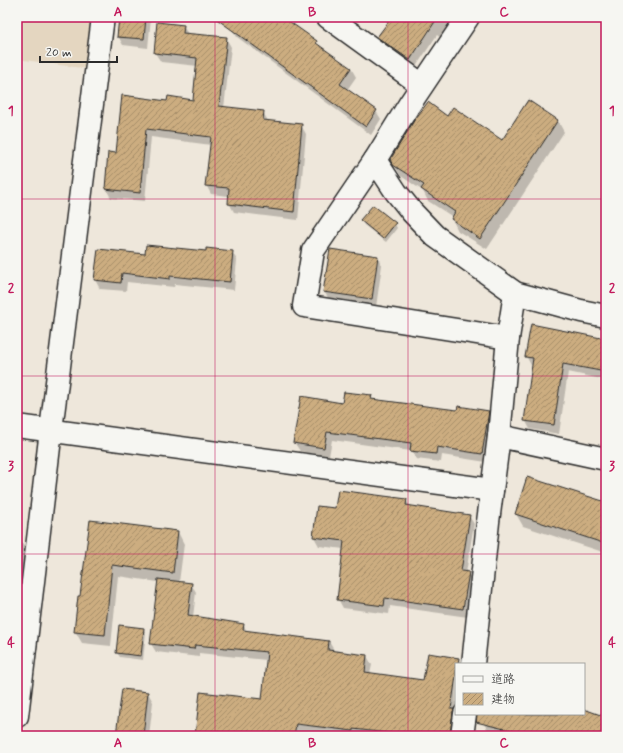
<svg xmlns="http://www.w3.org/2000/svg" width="623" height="753" viewBox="0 0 623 753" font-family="Mynerve,'Klee One',sans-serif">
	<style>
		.built { fill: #e4d6c0 }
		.shadow { fill: #0003 }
		.building { fill: url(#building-hatch); stroke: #2b2b2b }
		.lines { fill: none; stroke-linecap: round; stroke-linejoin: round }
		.street-casing { stroke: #2b2b2b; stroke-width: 25 }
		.street { stroke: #f6f6f2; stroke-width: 22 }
		.grid { fill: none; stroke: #c2185b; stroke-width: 1; stroke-opacity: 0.55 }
		.neatline { fill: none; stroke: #c2185b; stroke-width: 1.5 }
		.grid-label { font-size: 13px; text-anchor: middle; font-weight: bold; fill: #c2185b }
	</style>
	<defs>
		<pattern id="building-hatch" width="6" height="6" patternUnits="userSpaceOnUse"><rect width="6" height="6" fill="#ccad80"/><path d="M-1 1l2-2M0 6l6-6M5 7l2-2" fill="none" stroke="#a68d69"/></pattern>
	</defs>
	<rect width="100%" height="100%" fill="#eee7db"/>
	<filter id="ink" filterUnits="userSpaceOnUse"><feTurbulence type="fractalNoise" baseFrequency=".025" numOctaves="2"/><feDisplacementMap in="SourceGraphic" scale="8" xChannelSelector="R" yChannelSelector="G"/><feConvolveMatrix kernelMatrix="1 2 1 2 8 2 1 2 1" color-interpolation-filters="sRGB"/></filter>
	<g filter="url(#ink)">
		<!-- built -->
		<polygon class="built" points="17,17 103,17 96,70 17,59"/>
		<!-- shadow -->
		<g class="shadow">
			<polygon points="120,17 151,17 148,48 123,45 118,36"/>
			<polygon points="240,17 286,17 288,21 316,42 318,45 351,68 356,77 347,90 376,111 381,119 371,135 237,37 232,29"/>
			<polygon points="380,17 384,17 393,23 394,22 388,17 457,17 442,39 437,35 415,68 383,46 379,37 389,23"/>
			<polygon points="158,23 183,26 188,34 226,38 231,47 224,108 263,112 268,121 301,125 306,134 298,220 234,212 229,203 229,196 211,194 206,185 211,145 151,137 145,201 111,198 106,189 109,153 117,154 168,102 194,101 198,66 161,62 155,53"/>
			<polygon points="558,121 564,132 487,249 458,231 452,219 453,217 428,201 423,191 401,176 391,160 502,142"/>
			<polygon points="362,220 395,224 397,228 386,242 364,225"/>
			<polygon points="207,252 232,252 237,260 234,290 175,284 174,287 127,282 126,291 100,289 95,280 146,255"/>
			<polygon points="377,256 382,265 376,307 330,300 324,292"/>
			<polygon points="606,340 606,380 568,372 559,434 530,429 525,420 533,365 531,365 526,356"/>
			<polygon points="371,396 373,401 458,411 488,412 493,421 486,462 442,455 441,462 416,459 411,451 332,440 329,456 300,451 294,442 343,404"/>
			<polygon points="606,498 606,553 523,526 516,514 604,503"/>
			<polygon points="406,500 410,506 469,516 474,524 466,573 468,573 473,582 468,617 390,606 389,614 343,608 338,599 344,549 319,546 314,537 336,509"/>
			<polygon points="91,521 178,532 184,544 179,582 191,584 196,592 193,617 243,625 247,631 329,642 334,650 334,652 367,656 372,665 370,674 424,682 458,659 461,664 456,664 456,713 452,736 333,736 300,732 300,736 196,736 262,700 267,660 199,653 199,657 156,652 151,644 158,582 118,576 111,646 82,643 75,631 81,597"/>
			<polygon points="17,542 22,543 27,552 23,582 17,581"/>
			<polygon points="143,629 146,633 143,660 120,657 117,653"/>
			<polygon points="148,693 153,702 149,736 118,736 117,734"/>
			<polygon points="584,710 606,718 606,736 504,736 489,732 484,724 487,714 584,714"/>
		</g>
		<!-- building -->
		<g class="building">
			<polygon points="119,17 146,17 144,39 117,37"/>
			<polygon points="214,17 283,17 317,41 316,43 351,68 340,84 377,110 366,127"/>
			<polygon points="392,17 438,17 410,60 377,37"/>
			<polygon points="157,22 184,25 183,33 227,37 219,106 264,111 263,120 302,124 294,212 228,204 229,188 205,186 211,137 146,129 140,193 105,189 108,152 116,153 122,95 167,101 168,96 193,100 197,58 154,53"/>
			<polygon points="528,100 558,120 480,239 451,219 455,212 421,189 424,185 393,165 390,160 415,119 428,102 447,116 453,107 502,140"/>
			<polygon points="373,205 396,223 383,239 360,220"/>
			<polygon points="146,245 206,251 206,248 233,251 230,282 170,276 170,279 122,273 121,283 94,280 98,249 145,254"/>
			<polygon points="330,249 378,256 372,299 323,292"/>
			<polygon points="531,324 606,339 606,372 563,364 554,425 524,421 533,358 525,357"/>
			<polygon points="344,392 372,395 371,399 457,410 458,406 489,411 482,454 437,447 436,454 410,451 411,443 327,432 324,448 293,443 301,396 342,403"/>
			<polygon points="527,477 606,502 606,544 515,514"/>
			<polygon points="338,490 407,499 406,505 470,515 461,571 469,572 463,609 385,598 384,606 337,600 344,541 313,537 317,506 335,508"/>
			<polygon points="90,520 178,531 173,573 112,565 105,635 74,632 78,596 80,596"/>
			<polygon points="158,579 192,583 188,615 244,624 243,630 329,641 328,650 367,655 365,672 423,680 428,653 459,658 458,664 456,664 456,676 451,709 454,709 453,712 450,736 414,736 353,729 353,731 296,724 294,736 195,736 200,692 262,699 267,652 195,645 194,649 150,644"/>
			<polygon points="119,625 144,628 141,656 116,653"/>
			<polygon points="122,689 148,692 143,736 128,736 116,735"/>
			<polygon points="584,709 606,717 606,736 533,736 476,722 477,714 584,714"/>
		</g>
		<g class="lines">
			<!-- street casing -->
			<g class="street-casing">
				<g id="street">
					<polyline points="328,17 422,85"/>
					<polyline points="468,17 409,105 375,160 396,192 412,212 435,236 515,293 581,311 606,316"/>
					<polyline points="375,160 313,251 304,306 508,338"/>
					<polyline points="17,426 492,490"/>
					<polyline points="499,436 606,459"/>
					<polyline points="473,664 488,522 499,436 508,338 515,293"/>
					<polyline points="17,716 51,430 103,17"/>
					<polyline points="462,736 465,714"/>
				</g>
			</g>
			<!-- street -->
			<use href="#street" class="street"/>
		</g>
	</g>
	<!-- grid -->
	<path class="grid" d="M215,17V736M408,17V736M17,199H606M17,376H606M17,554H606"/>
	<!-- margin -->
	<rect width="623" height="753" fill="none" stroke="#f6f6f2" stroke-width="44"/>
	<!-- legend -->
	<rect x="455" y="663" width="130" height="52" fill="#f6f6f2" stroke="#a5a5a2"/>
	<rect x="463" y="676" width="20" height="6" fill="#f6f6f2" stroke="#a5a5a2"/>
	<text x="491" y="683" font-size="12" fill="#2b2b2b">道路</text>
	<rect x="463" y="693" width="20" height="12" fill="url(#building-hatch)" stroke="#a5a5a2"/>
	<text x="491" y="703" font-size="12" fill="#2b2b2b">建物</text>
	<!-- scale -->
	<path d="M40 56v6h77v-6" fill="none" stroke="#2b2b2b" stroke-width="2"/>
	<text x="46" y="56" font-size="12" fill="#2b2b2b" stroke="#f6f6f2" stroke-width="3" paint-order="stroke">20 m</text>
	<rect x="22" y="22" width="579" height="709" class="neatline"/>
	<g class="grid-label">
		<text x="118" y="16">A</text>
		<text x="312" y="16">B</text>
		<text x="504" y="16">C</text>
		<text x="11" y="115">1</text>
		<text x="612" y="115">1</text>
		<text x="11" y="292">2</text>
		<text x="612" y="292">2</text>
		<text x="11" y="470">3</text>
		<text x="612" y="470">3</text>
		<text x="11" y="647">4</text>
		<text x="612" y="647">4</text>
		<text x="118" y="747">A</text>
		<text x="312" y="747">B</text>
		<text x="504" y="747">C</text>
	</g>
</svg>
